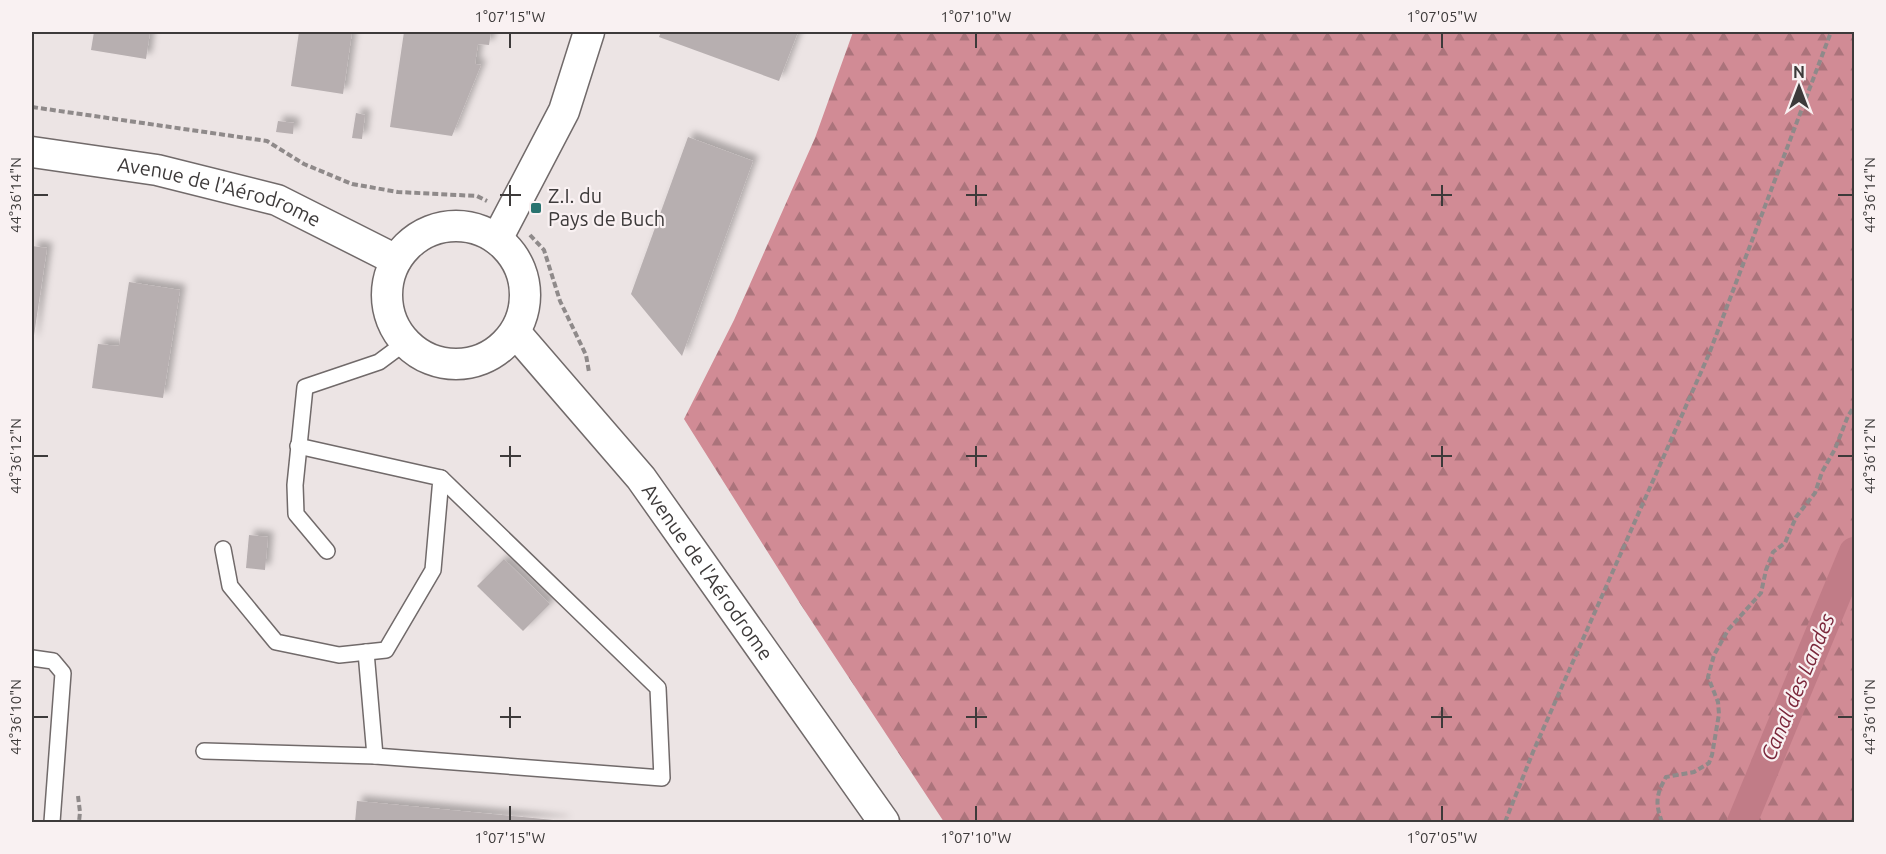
<svg xmlns="http://www.w3.org/2000/svg" width="1886" height="854" viewBox="0 0 1886 854" font-family="Ubuntu,sans-serif">
	<style>
		.forest { fill: url(#forest-firs) }
		.lines { fill: none; stroke-linecap: round; stroke-linejoin: round }
		.canal { stroke: #c17c87; stroke-width: 30 }
		.building { fill: #b7afb0; filter: url(#shadow) }
		.lane-casing { stroke: #716a6a; stroke-width: 18 }
		.street-casing { stroke: #716a6a; stroke-width: 33 }
		.path { stroke: #8f8a8a; stroke-width: 4; stroke-dasharray: 6 3; stroke-linecap: butt }
		.lane { stroke: #fff; stroke-width: 15 }
		.street { stroke: #fff; stroke-width: 30 }
		.ticks { fill: none; stroke: #3d3a3a; stroke-width: 2 }
		.poi-dot { fill: #29736f; stroke: #f9f1f2; stroke-width: 2 }
		.labels { text-anchor: middle; stroke-width: 4.5; stroke-linejoin: round; paint-order: stroke }
		.street-label { font-size: 20px; fill: #3d3a3a; stroke: #f9f1f2 }
		.poi-label { font-size: 20px; fill: #3d3a3a; stroke: #f9f1f2; text-anchor: start }
		.water-label { font-size: 21px; font-style: italic; fill: #7b273b; stroke: #f9f1f2 }
		.neatline { fill: none; stroke: #3d3a3a; stroke-width: 2 }
		.ticks-label { font-size: 15px; text-anchor: middle; fill: #3d3a3a }
	</style>
	<defs>
		<pattern id="forest-firs" width="22" height="20" patternUnits="userSpaceOnUse" patternTransform="scale(1.5)"><rect width="22" height="20" fill="#d18b95"/><path d="M5 1l3.5 6h-7zM16 11l3.5 6h-7z" fill="#ab737b"/></pattern>
		<filter id="shadow"><feDropShadow dx="5.5" dy="-5.5" stdDeviation="3" flood-color="#0004"/></filter>
	</defs>
	<rect width="100%" height="100%" fill="#ece4e4"/>
	<!-- forest -->
	<polygon class="forest" points="853,32 1854,32 1854,822 944,822 801,605 684,419 734,320 815,138"/>
	<g class="lines">
		<!-- canal -->
		<polyline class="canal" points="1742,822 1854,552"/>
	</g>
	<!-- building -->
	<g class="building">
		<polygon points="94,32 150,32 146,59 91,50"/>
		<polygon points="299,32 352,32 343,94 291,86"/>
		<polygon points="404,32 491,32 489,45 478,44 475,64 481,65 452,136 390,127"/>
		<polygon points="661,32 798,32 779,81 659,37"/>
		<polygon points="356,113 365,115 362,139 352,138"/>
		<polygon points="278,121 294,123 293,134 276,132"/>
		<polygon points="688,137 753,161 682,356 631,294"/>
		<polygon points="32,246 47,248 33,342 32,342"/>
		<polygon points="129,282 180,290 163,398 92,388 98,344 119,346"/>
		<polygon points="249,535 268,537 265,570 246,568"/>
		<polygon points="504,559 550,604 523,631 477,586"/>
		<polygon points="357,801 564,821 564,822 355,822"/>
	</g>
	<g class="lines">
		<!-- lane casing -->
		<g class="lane-casing">
			<g id="lane">
				<polyline points="223,549 230,586 276,642 339,655 386,650 433,570 441,478 298,446"/>
				<polyline points="327,551 296,514 295,485 305,387 379,362 406,342"/>
				<polyline points="366,652 375,756 662,778 658,688 441,478"/>
				<polyline points="32,658 53,661 63,673 52,822"/>
				<polyline points="204,751 375,756"/>
			</g>
		</g>
		<!-- street casing -->
		<g class="street-casing">
			<g id="street">
				<path id="s1" d="M32,152L157,170L277,200L396,260"/>
				<circle cx="456" cy="295" r="69"/>
				<polyline points="497,239 564,111 589,32"/>
				<path id="s2" d="M515,332L641,478L884,822"/>
			</g>
		</g>
		<!-- path -->
		<g class="path">
			<polyline points="32,107 267,141 304,164 352,184 398,192 477,196 487,201"/>
			<polyline points="530,235 544,250 560,301 586,355 589,372"/>
			<polyline points="78,796 80,812 79,822"/>
			<polyline points="1505,822 1533,752 1709,354 1831,32"/>
			<path d="M1662,822C1655,803 1656,795 1666,777L1694,772L1709,763L1712,755L1719,714L1718,702L1708,677L1714,655L1728,630L1761,593L1766,570L1773,552L1785,543L1796,517L1815,493L1822,472L1835,449L1848,416L1854,407"/>
		</g>
		<!-- lane -->
		<use href="#lane" class="lane"/>
		<!-- street -->
		<use href="#street" class="street"/>
	</g>
	<!-- ticks -->
	<path class="ticks" d="M510,33V48M976,33V48M1442,33V48M510,185V206M976,185V206M1442,185V206M33,195H48M500,195H521M966,195H987M1431,195H1452M1838,195H1853M510,446V467M976,446V467M1442,446V467M33,456H48M500,456H521M966,456H987M1431,456H1452M1838,456H1853M510,707V728M976,707V728M1442,707V728M33,717H48M500,717H521M966,717H987M1431,717H1452M1838,717H1853M510,806V821M976,806V821M1442,806V821"/>
	<!-- markers -->
	<rect class="poi-dot" x="530" y="202" width="12" height="12" rx="3"/>
	<g class="labels">
		<!-- street labels -->
		<g class="street-label">
			<text dy="7" stroke="none"><textPath href="#s1" startOffset="192">Avenue de l'Aérodrome</textPath></text>
			<text dy="7" stroke="none"><textPath href="#s2" startOffset="308">Avenue de l'Aérodrome</textPath></text>
		</g>
		<!-- poi labels -->
		<g class="poi-label">
			<text x="548" y="203">Z.I. du<tspan x="548" dy="23">Pays de Buch</tspan></text>
		</g>
		<!-- water labels -->
		<g class="water-label">
			<text transform="translate(1798 687) rotate(-67)" y="7">Canal des Landes</text>
		</g>
	</g>
	<!-- border -->
	<rect width="1886" height="854" fill="none" stroke="#f9f1f2" stroke-width="66"/>
	<!-- north arrow -->
	<g transform="translate(1799 87)" stroke="#f9f1f2" stroke-width="4.5" paint-order="stroke">
	<path d="M0-4.5L10 22L0 15L-10 22Z" fill="#3d3a3a"/>
	<text y="-9" font-size="16" font-weight="bold" text-anchor="middle" fill="#3d3a3a">N</text>
	</g>
	<rect x="33" y="33" width="1820" height="788" class="neatline"/>
	<g class="ticks-label">
		<text x="510" y="22">1°07'15"W</text>
		<text x="976" y="22">1°07'10"W</text>
		<text x="1442" y="22">1°07'05"W</text>
		<text transform="translate(16 195) rotate(-90)" y="5">44°36'14"N</text>
		<text transform="translate(1870 195) rotate(-90)" y="5">44°36'14"N</text>
		<text transform="translate(16 456) rotate(-90)" y="5">44°36'12"N</text>
		<text transform="translate(1870 456) rotate(-90)" y="5">44°36'12"N</text>
		<text transform="translate(16 717) rotate(-90)" y="5">44°36'10"N</text>
		<text transform="translate(1870 717) rotate(-90)" y="5">44°36'10"N</text>
		<text x="510" y="843">1°07'15"W</text>
		<text x="976" y="843">1°07'10"W</text>
		<text x="1442" y="843">1°07'05"W</text>
	</g>
</svg>
